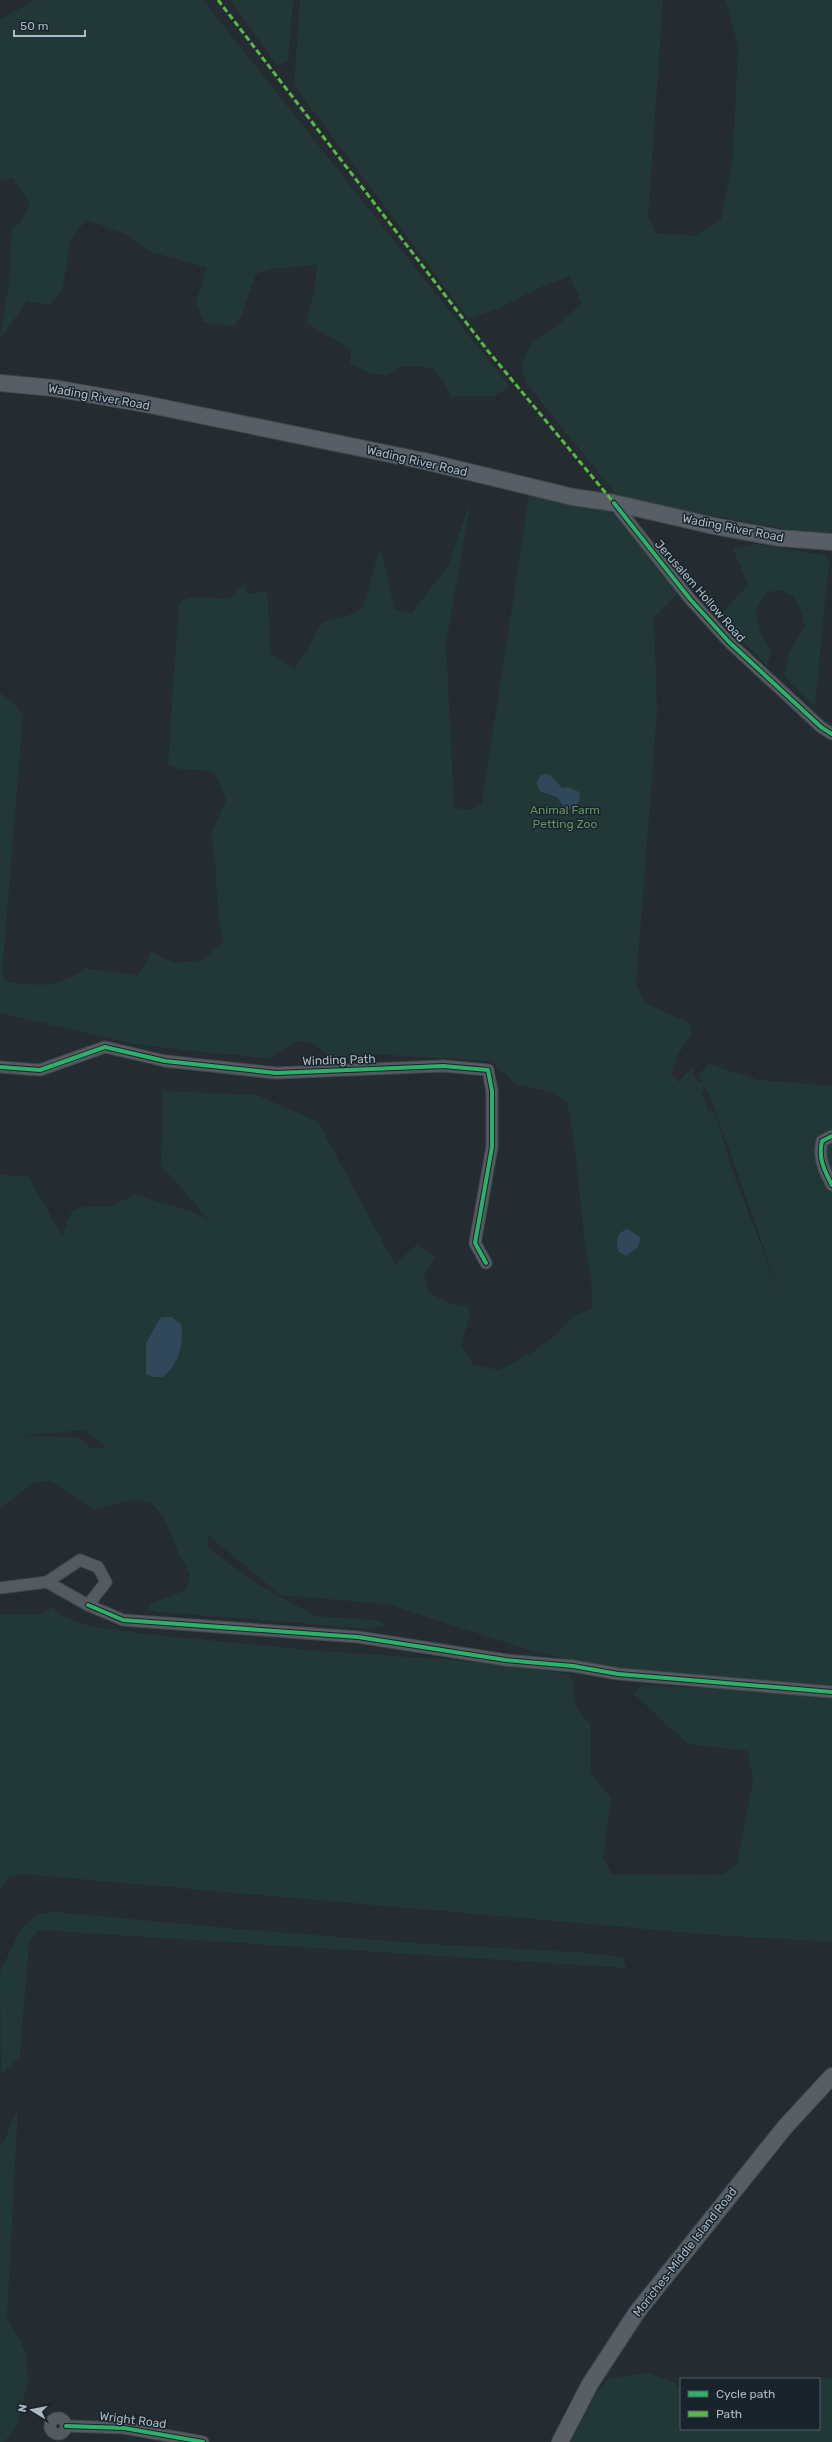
<svg xmlns="http://www.w3.org/2000/svg" width="832" height="2442" viewBox="0 0 832 2442" font-family="Rubik,sans-serif">
	<style>
		.green { fill: #223837; fill-rule: evenodd }
		.water { fill: #31485a }
		.lines { fill: none; stroke-linecap: round; stroke-linejoin: round }
		.minor-casing { stroke: #42484c; stroke-width: 13 }
		.secondary-casing { stroke: #42484c; stroke-width: 18 }
		.minor { stroke: #545a60; stroke-width: 11 }
		.secondary { stroke: #575e65; stroke-width: 16 }
		.quiet { stroke: #58b947; stroke-width: 3; stroke-dasharray: 6 3; stroke-linecap: butt }
		.cycleway-casing { stroke: #18232b; stroke-width: 6 }
		.cycleway { stroke: #2db169; stroke-width: 4 }
		.labels { text-anchor: middle; stroke-width: 3; stroke-linejoin: round; paint-order: stroke }
		.street-label { font-size: 12px; fill: #acb9c4; stroke: #18232b }
		.park-label { font-size: 12px; fill: #649567; stroke: #18232b }
	</style>
	<rect width="100%" height="100%" fill="#242c31"/>
	<!-- green -->
	<g class="green">
		<polygon points="34,0 203,0 510,387 493,396 451,396 444,382 432,368 402,366 387,376 369,373 350,364 351,349 306,323 315,288 317,265 270,269 256,274 241,316 233,327 204,322 196,302 207,268 149,251 127,234 86,220 70,240 63,287 50,305 27,301 0,339 9,283 12,229 21,221 30,204 13,178 0,180 0,20"/>
		<polygon points="231,0 293,0 288,61 276,65"/>
		<polygon points="300,0 663,0 648,218 656,233 694,236 721,220 733,158 738,47 726,0 832,0 832,534 792,530 626,500 616,494 526,383 521,365 531,343 558,325 582,303 569,276 541,287 494,310 468,318 294,85"/>
		<path d="M529,485L613,502L682,589L654,617L657,712L636,985L646,1004L690,1023L691,1035L676,1058L671,1076L679,1082L692,1068L697,1081L703,1083L704,1090L701,1092L709,1112H715L732,1170L781,1296L713,1104L699,1074L709,1064L758,1080L832,1086V1942L714,1935L22,1874L8,1877L0,1891V1615L42,1614L52,1607L66,1618L94,1627L174,1637L320,1651L454,1660L566,1673L573,1680L575,1705L591,1726V1774L611,1798L603,1859L612,1874L717,1875L727,1872L737,1864L753,1781L748,1751L688,1744L634,1694L642,1685L717,1689L617,1671L529,1650L387,1604L280,1595L208,1535V1548L254,1582L315,1616L376,1620L388,1625L371,1629L148,1611L150,1604L186,1590L190,1574L177,1550L165,1519L151,1503L136,1499L94,1509L50,1481L35,1482L0,1508V1175L28,1176L62,1236L72,1211L83,1207H109L135,1195L194,1212L210,1221L161,1165L163,1091L257,1095L318,1122L395,1265L416,1245L436,1256L424,1276L429,1292L448,1303L467,1306L470,1314L461,1345L473,1365L499,1370L531,1353L555,1336L571,1318L592,1308L591,1276L585,1243L574,1139L567,1102L551,1092L516,1084L491,1061L388,1055L335,1057L324,1052L315,1044L298,1041L268,1058L211,1053L134,1044L0,1013V693L13,702L23,715L2,973L6,982C40,985 56,990 86,968L138,976L151,952L174,963L203,960L223,942L218,915L215,858L211,835L226,800L214,771L179,769L168,764L179,604C190,593 215,599 229,599L243,585L248,594L267,591L271,653L294,669L308,650L321,623L352,614L363,608L380,548L395,610L411,614L448,566L471,499L446,643L454,808L471,810L482,803L526,517ZM85,1430L106,1448H90L78,1437L17,1436Z"/>
		<path d="M756,544L825,555L829,561L815,705L804,697L784,676L789,653L805,626C799,602 793,585 765,593L755,613L761,633L771,652L767,666L722,620L724,611L748,585L733,549Z"/>
		<polygon points="56,1912 238,1929 427,1944 590,1953 623,1958 626,1968 38,1930 29,1942 20,2056 4,2073 1,2073 0,1972 21,1929 38,1914"/>
		<polygon points="18,2107 7,2318 26,2352 28,2382 17,2425 4,2442 0,2442 0,2144 3,2144"/>
		<polygon points="649,2373 675,2383 680,2389 681,2429 819,2429 819,2379 760,2379 832,2378 832,2442 571,2442 596,2393 609,2378"/>
	</g>
	<!-- water -->
	<g class="water">
		<polygon points="545,774 550,775 562,788 568,787 579,792 580,799 575,809 565,808 557,797 541,792 536,783 540,776"/>
		<path d="M628,1229L640,1237C640,1249 634,1250 626,1256L618,1251C616,1240 616,1233 628,1229Z"/>
		<path d="M164,1317H171L181,1324C184,1344 179,1364 163,1377H153L146,1374V1343L160,1318Z"/>
	</g>
	<g class="lines">
		<!-- minor casing -->
		<g class="minor-casing">
			<g id="minor">
				<polyline points="614,503 690,599 729,642 821,727 832,734"/>
				<polyline points="0,1067 40,1070 105,1047 165,1061 276,1073 443,1066 488,1070 492,1091 492,1147 475,1243 486,1263"/>
				<path d="M832,1136L822,1141C818,1158 824,1170 832,1185"/>
				<polyline points="0,1588 47,1582 80,1560 98,1567 106,1582 88,1605 47,1582"/>
				<polyline points="88,1605 123,1620 358,1637 506,1660 573,1666 618,1674 832,1692"/>
				<circle cx="58" cy="2426" r="8"/>
				<polyline points="66,2426 124,2428 203,2442"/>
			</g>
		</g>
		<!-- secondary casing -->
		<g class="secondary-casing">
			<g id="secondary">
				<polyline points="0,383 53,388 145,404 424,461 573,497 614,503 714,526 779,538 832,542"/>
				<polyline points="560,2442 590,2384 637,2312 785,2127 832,2076"/>
			</g>
		</g>
		<!-- minor -->
		<use href="#minor" class="minor"/>
		<!-- secondary -->
		<use href="#secondary" class="secondary"/>
		<!-- quiet -->
		<polyline class="quiet" points="218,0 488,351 614,503"/>
		<!-- cycleway casing -->
		<g class="cycleway-casing">
			<g id="cycleway">
				<polyline points="614,503 690,599 729,642 821,727 832,734"/>
				<polyline points="0,1067 40,1070 105,1047 165,1061 276,1073 443,1066 488,1070 492,1091 492,1147 475,1243 486,1263"/>
				<path d="M832,1136L822,1141C818,1158 824,1170 832,1185"/>
				<polyline points="88,1605 123,1620 358,1637 506,1660 573,1666 618,1674 832,1692"/>
				<polyline points="66,2426 124,2428 203,2442"/>
			</g>
		</g>
		<!-- cycleway -->
		<use href="#cycleway" class="cycleway"/>
	</g>
	<g class="labels">
		<!-- street labels -->
		<g class="street-label">
			<text transform="translate(99 397) rotate(10)" y="4">Wading River Road</text>
			<text transform="translate(417 461) rotate(13)" y="4">Wading River Road</text>
			<text transform="translate(733 528) rotate(11)" y="4">Wading River Road</text>
			<text transform="translate(700 591) rotate(49)" y="4">Jerusalem Hollow Road</text>
			<text transform="translate(339 1060) rotate(-2)" y="4">Winding Path</text>
			<text transform="translate(685 2252) rotate(-52)" y="4">Moriches-Middle Island Road</text>
			<text transform="translate(133 2420) rotate(7)" y="4">Wright Road</text>
		</g>
		<!-- park labels -->
		<g class="park-label">
			<text x="565" y="814">Animal Farm<tspan x="565" dy="14">Petting Zoo</tspan></text>
		</g>
	</g>
	<!-- legend -->
	<rect x="680" y="2378" width="140" height="52" fill="#18232b" stroke="#535f68"/>
	<rect x="688" y="2391" width="20" height="6" fill="#2db169" stroke="#535f68"/>
	<text x="716" y="2398" font-size="12" fill="#acb9c4">Cycle path</text>
	<rect x="688" y="2411" width="20" height="6" fill="#58b947" stroke="#535f68"/>
	<text x="716" y="2418" font-size="12" fill="#acb9c4">Path</text>
	<!-- north arrow -->
	<g transform="translate(32 2410) rotate(280)" stroke="#18232b" stroke-width="3" paint-order="stroke">
	<path d="M0-3L7 15L0 10L-7 15Z" fill="#acb9c4"/>
	<text y="-6" font-size="11" font-weight="bold" text-anchor="middle" fill="#acb9c4">N</text>
	</g>
	<!-- scale -->
	<path d="M14 30v6h71v-6" fill="none" stroke="#acb9c4" stroke-width="2"/>
	<text x="20" y="30" font-size="12" fill="#acb9c4" stroke="#18232b" stroke-width="3" paint-order="stroke">50 m</text>
</svg>
